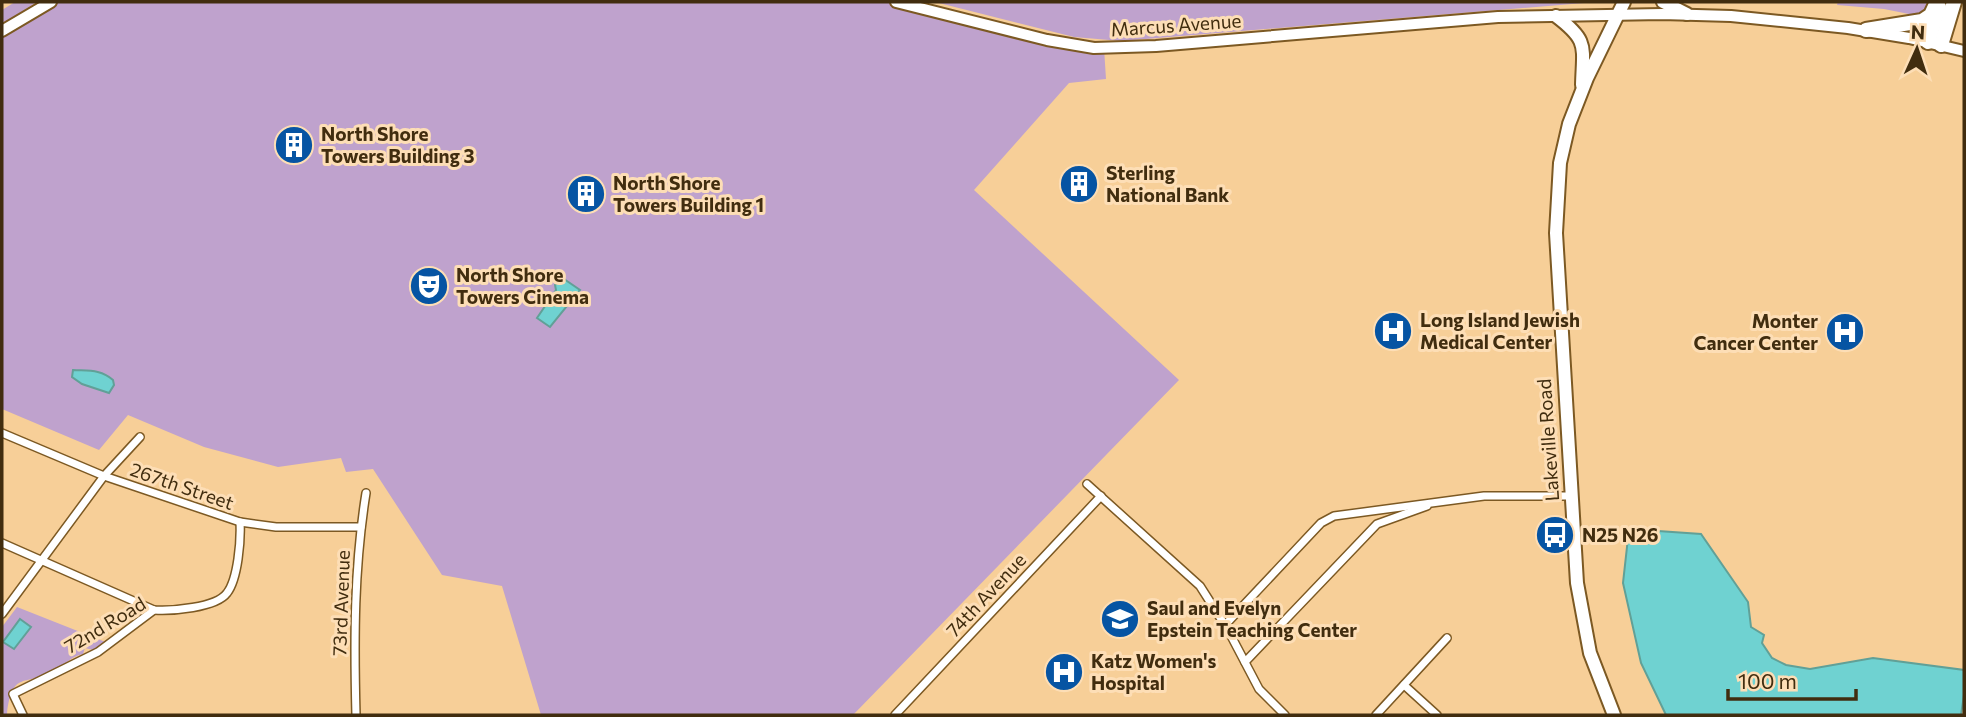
<svg xmlns="http://www.w3.org/2000/svg" width="1966" height="717" viewBox="0 0 1966 717" font-family="Commissioner,sans-serif">
	<style>
		.green { fill: #bfa2cd }
		.water { fill: #6fd2d1; stroke: #61a097; stroke-width: 2 }
		.lines { fill: none; stroke-linecap: round; stroke-linejoin: round }
		.street-casing { stroke: #7c5923; stroke-width: 10 }
		.secondary-casing { stroke: #7c5923; stroke-width: 14 }
		.primary-casing { stroke: #7c5923; stroke-width: 16 }
		.highway-casing { stroke: #7c5923; stroke-width: 18 }
		.street { stroke: #fff; stroke-width: 7 }
		.secondary { stroke: #fff; stroke-width: 10 }
		.primary { stroke: #fff; stroke-width: 12 }
		.highway { stroke: #fff; stroke-width: 14 }
		.labels { text-anchor: middle; stroke-width: 6; stroke-linejoin: round; paint-order: stroke }
		.street-label { font-size: 19px; fill: #412d0f; stroke: #fddeb6 }
		.poi-label { font-size: 19px; font-weight: bold; fill: #412d0f; stroke: #fddeb6; text-anchor: start }
	</style>
	<rect width="100%" height="100%" fill="#f7cf98"/>
	<!-- green -->
	<g class="green">
		<polygon points="15,2 37,2 2,24 2,10"/>
		<polygon points="51,2 896,2 1104,48 1106,79 1069,83 974,190 1179,380 853,715 541,715 502,586 442,575 373,469 346,472 341,458 278,467 204,447 128,415 99,450 2,409 2,31"/>
		<polygon points="935,2 1596,2 1121,41 1074,37"/>
		<polygon points="1838,2 1933,2 1932,6 1919,16 1884,9 1837,5"/>
		<path d="M17,607L108,643L97,651L85,648L83,654C70,657 65,665 54,671C26,687 12,669 7,714L2,715V627Z"/>
	</g>
	<!-- water -->
	<g class="water">
		<polygon points="564,279 580,290 550,327 537,318 556,290 555,285"/>
		<path d="M73,370C88,371 101,369 113,380L114,385L109,393L82,384L72,377Z"/>
		<polygon points="1629,529 1701,534 1748,602 1751,627 1764,635 1762,643 1772,658 1786,665 1810,669 1873,658 1964,670 1964,695 1961,715 1666,715 1641,663 1623,583"/>
		<polygon points="20,619 31,627 14,649 3,642"/>
	</g>
	<g class="lines">
		<!-- street casing -->
		<g class="street-casing">
			<g id="street">
				<polyline points="2,433 104,476 240,522 276,527 361,527"/>
				<polyline points="1087,484 1200,586 1228,630 1259,689 1285,715"/>
				<path d="M2,543L154,610C171,611 216,608 227,593C238,579 241,540 240,522"/>
				<polyline points="2,614 104,476 140,437"/>
				<polyline points="1225,625 1321,523 1334,516 1484,496 1571,496"/>
				<polyline points="1245,662 1377,524 1427,506"/>
				<polyline points="1404,685 1437,715"/>
				<polyline points="23,715 13,694 98,652 154,610"/>
				<path d="M356,715C354,639 354,568 366,493"/>
				<polyline points="895,715 1101,496"/>
				<polyline points="1376,715 1447,638"/>
			</g>
		</g>
		<!-- secondary casing -->
		<g class="secondary-casing">
			<g id="secondary">
				<polyline points="896,2 1047,40 1094,48 1156,46 1498,17 1662,14 1731,16 1848,28 1909,38 1964,51"/>
				<polyline points="2,31 51,2"/>
			</g>
		</g>
		<!-- primary casing -->
		<g class="primary-casing">
			<g id="primary">
				<polyline points="1663,2 1687,14"/>
				<path d="M1556,16C1589,41 1583,46 1582,85"/>
				<polyline points="1614,715 1590,653 1577,583 1556,233 1560,163 1569,124 1587,78 1624,2"/>
			</g>
		</g>
		<!-- highway casing -->
		<g class="highway-casing">
			<g id="highway">
				<polyline points="1866,30 1922,21 1931,15 1937,2"/>
				<polyline points="1928,42 1939,7"/>
				<polyline points="1941,45 1954,2"/>
			</g>
		</g>
		<!-- street -->
		<use href="#street" class="street"/>
		<!-- secondary -->
		<use href="#secondary" class="secondary"/>
		<!-- primary -->
		<use href="#primary" class="primary"/>
		<!-- highway -->
		<use href="#highway" class="highway"/>
	</g>
	<!-- icons -->
	<defs>
		<g id="building-disc" transform="scale(2.0125)"><circle r="9.5" fill="#0654a3" stroke="#fddeb6"/><path d="M-4-6H4V6H1V3H-1V6H-4ZM-2.5-4.3h1.7v1.8h-1.7ZM.8-4.3h1.7v1.8H.8ZM-2.5-1h1.7V.8h-1.7ZM.8-1h1.7V.8H.8Z" fill="#fff"/></g>
		<g id="theatre-disc" transform="scale(2.0125)"><circle r="9.5" fill="#0654a3" stroke="#fddeb6"/><path d="M-5-5.5Q0-4 5-5.5V0Q5 5 0 6Q-5 5-5 0ZM-3.3-2.5H-1v1.5H-3.3ZM1-2.5H3.3v1.5H1ZM-2.8 1Q0 5.5 2.8 1Z" fill="#fff"/></g>
		<g id="hospital-disc" transform="scale(2.0125)"><circle r="9.5" fill="#0654a3" stroke="#fddeb6"/><path d="M-5-5h3v3.5h4V-5h3V5h-3V1.5h-4V5h-3Z" fill="#fff"/></g>
		<g id="bus-disc" transform="scale(2.0125)"><circle r="9.5" fill="#0654a3" stroke="#fddeb6"/><path d="M-5-6H5V4H4V6H2V4H-2V6H-4V4H-5ZM-3.5-4V0h7V-4ZM-3.5 1.2v1.5H-2V1.2ZM2 1.2v1.5H3.5V1.2Z" fill="#fff"/></g>
		<g id="school-disc" transform="scale(2.0125)"><circle r="9.5" fill="#0654a3" stroke="#fddeb6"/><path d="M0-5L7-2L0 1L-7-2ZM-4 1L0 2.5L4 1V4Q0 6-4 4Z" fill="#fff"/></g>
	</defs>
	<g fill-rule="evenodd">
		<use href="#building-disc" x="294" y="145"/>
		<use href="#building-disc" x="1079" y="184"/>
		<use href="#building-disc" x="586" y="194"/>
		<use href="#theatre-disc" x="429" y="286"/>
		<use href="#hospital-disc" x="1393" y="331"/>
		<use href="#hospital-disc" x="1845" y="332"/>
		<use href="#bus-disc" x="1555" y="535"/>
		<use href="#school-disc" x="1120" y="619"/>
		<use href="#hospital-disc" x="1064" y="672"/>
	</g>
	<g class="labels">
		<!-- street labels -->
		<g class="street-label">
			<text transform="translate(1176 25) rotate(-4)" y="7">Marcus Avenue</text>
			<text transform="translate(1548 440) rotate(-94)" y="7">Lakeville Road</text>
			<text transform="translate(182 486) rotate(19)" y="7">267th Street</text>
			<text transform="translate(986 595) rotate(-47)" y="7">74th Avenue</text>
			<text transform="translate(341 603) rotate(-88)" y="7">73rd Avenue</text>
			<text transform="translate(105 625) rotate(-31)" y="7">72nd Road</text>
		</g>
		<!-- poi labels -->
		<g class="poi-label">
			<text x="321" y="141">North Shore<tspan x="321" dy="22">Towers Building 3</tspan></text>
			<text x="1106" y="180">Sterling<tspan x="1106" dy="22">National Bank</tspan></text>
			<text x="613" y="190">North Shore<tspan x="613" dy="22">Towers Building 1</tspan></text>
			<text x="456" y="282">North Shore<tspan x="456" dy="22">Towers Cinema</tspan></text>
			<text x="1420" y="327">Long Island Jewish<tspan x="1420" dy="22">Medical Center</tspan></text>
			<text x="1818" y="328" text-anchor="end">Monter<tspan x="1818" dy="22">Cancer Center</tspan></text>
			<text x="1582" y="542">N25 N26</text>
			<text x="1147" y="615">Saul and Evelyn<tspan x="1147" dy="22">Epstein Teaching Center</tspan></text>
			<text x="1091" y="668">Katz Women's<tspan x="1091" dy="22">Hospital</tspan></text>
		</g>
	</g>
	<!-- border -->
	<rect width="1966" height="717" fill="none" stroke="#412d0f" stroke-width="7"/>
	<!-- north arrow -->
	<g transform="translate(1917 49) rotate(3)" stroke="#fddeb6" stroke-width="5" paint-order="stroke">
	<path d="M0-5L12 26L0 18L-12 26Z" fill="#412d0f"/>
	<text y="-10" font-size="19" font-weight="bold" text-anchor="middle" fill="#412d0f">N</text>
	</g>
	<!-- scale -->
	<path d="M1728 689v10h128v-10" fill="none" stroke="#412d0f" stroke-width="3.5"/>
	<text x="1738" y="689" font-size="21" fill="#412d0f" stroke="#fddeb6" stroke-width="5" paint-order="stroke">100 m</text>
</svg>
